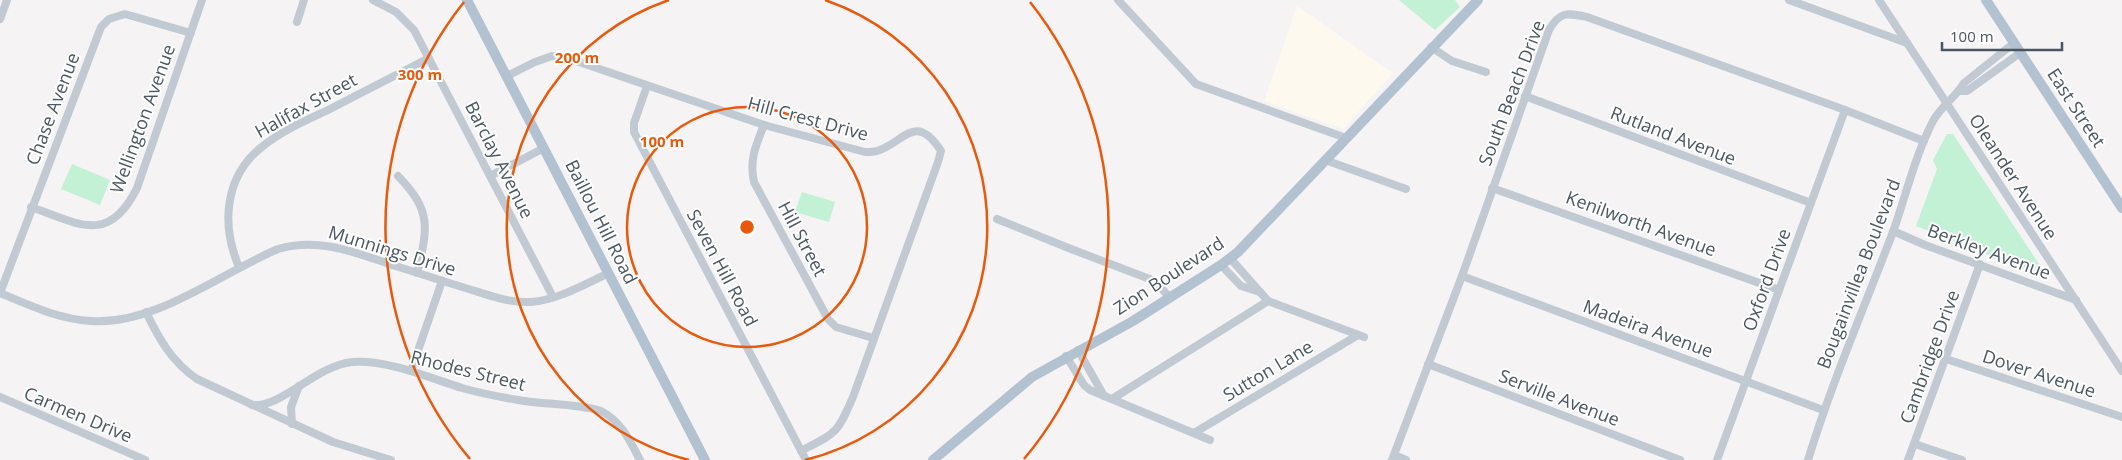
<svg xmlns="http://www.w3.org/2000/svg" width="2122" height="460" viewBox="0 0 2122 460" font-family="'Open Sans',sans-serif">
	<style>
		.commercial { fill: #fdf9ef }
		.green { fill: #c3f1d5 }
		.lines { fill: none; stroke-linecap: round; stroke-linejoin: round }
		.minor { stroke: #c1cad2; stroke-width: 8 }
		.major { stroke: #b3c2d1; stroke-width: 10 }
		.ring { fill: none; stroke: #e8590c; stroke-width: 2.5 }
		.labels { text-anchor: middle; stroke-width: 4; stroke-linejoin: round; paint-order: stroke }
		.street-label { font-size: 18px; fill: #4a5661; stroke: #fff }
		.centre { fill: #e8590c; stroke: #fff; stroke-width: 2.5 }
		.ring-label { font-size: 15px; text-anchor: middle; font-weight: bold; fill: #e8590c; stroke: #fff; stroke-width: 4; stroke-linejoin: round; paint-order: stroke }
	</style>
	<rect width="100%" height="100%" fill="#f5f3f3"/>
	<!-- commercial -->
	<polygon class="commercial" points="1297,6 1393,73 1343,129 1264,101"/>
	<!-- green -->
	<g class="green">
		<polygon points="1399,0 1455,0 1460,7 1435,30"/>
		<polygon points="1947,134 1953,134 2043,270 2044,275 2039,275 1916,226 1937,169 1933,160"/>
		<polygon points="72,164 110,180 100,205 61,189"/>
		<polygon points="802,192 835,202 829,222 795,212"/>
	</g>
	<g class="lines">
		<!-- minor -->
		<g class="minor">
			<polyline points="373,0 396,12 414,30 553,297"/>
			<polyline points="1118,0 1196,84 1346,138"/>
			<polyline points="1789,0 1907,43"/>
			<polyline points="1879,0 2122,371"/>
			<polyline points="0,19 7,0"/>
			<polyline points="297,22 304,0"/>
			<polyline points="1431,47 1452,61 1486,72"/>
			<path d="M507,76L535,62L552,56L573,60L764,125L865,152C869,152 874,152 877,151C904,143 915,111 941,151L938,162L853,397C837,434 837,432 801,451"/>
			<polyline points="647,86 634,123 634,132 806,460"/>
			<polyline points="1959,91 1967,91 2020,53"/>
			<polyline points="1525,96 1811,203"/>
			<path d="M764,125C756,145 749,160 754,182L828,319L836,327L873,338"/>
			<polyline points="1325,160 1406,189"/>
			<path d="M398,176C432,211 428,228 417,273"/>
			<polyline points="490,176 544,148"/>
			<polyline points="1492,188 1779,290"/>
			<path d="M31,207C79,224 109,245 137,188L202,0"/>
			<polyline points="997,219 1071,249 1155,281 1170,298"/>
			<polyline points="1893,231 1925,245 2076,300"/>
			<polyline points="1230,258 1268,301 1364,337"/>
			<polyline points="1221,265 1241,286 1260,292"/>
			<path d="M239,267C221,225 224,176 263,146C283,130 307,120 330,109C363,92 396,75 429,58"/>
			<polyline points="1462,276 1823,410"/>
			<path d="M0,293C29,305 58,319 91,321C154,326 221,273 278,249C318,237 354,252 392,265C419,273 445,282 472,290C491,296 510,303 531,302C558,300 585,284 609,273"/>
			<polyline points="0,293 101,27 109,19 125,14 191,33"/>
			<path d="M146,312C159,339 172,362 197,379L333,442L391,460"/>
			<polyline points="1078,350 1104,396"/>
			<polyline points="1066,356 1084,385 1090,390 1210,440"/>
			<polyline points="1946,359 2122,417"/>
			<polyline points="1428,364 1680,460"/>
			<polyline points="411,371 442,281"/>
			<polyline points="0,397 145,460"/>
			<polyline points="1112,399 1268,301"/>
			<path d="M252,405C282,408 315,366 352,362C386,359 430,378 462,388C480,393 500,397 518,400C545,405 575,403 601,411C621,421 630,441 640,460"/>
			<polyline points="292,424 291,407 299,386"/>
			<polyline points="1194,433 1358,335"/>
			<polyline points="1915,444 1962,460"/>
			<polyline points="1394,455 1406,460"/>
			<path d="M1392,460L1462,276L1549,30C1560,11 1567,13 1587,17L1845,110L1924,141"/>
			<polyline points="1717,460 1845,110"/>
			<path d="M1808,460C1832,382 1864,308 1893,232C1906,195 1915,156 1933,121C1941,106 1956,97 1964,83L2014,43"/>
			<polyline points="1908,460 1980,264"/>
		</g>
		<!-- major -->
		<g class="major">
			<polyline points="467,0 705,460"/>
			<polyline points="1986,0 2122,208"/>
			<polyline points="933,460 1032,377 1133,321 1221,265 1238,252 1478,0"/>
		</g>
	</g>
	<!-- distance rings -->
	<g class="ring">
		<circle cx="747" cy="227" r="120"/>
		<path d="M689 460A240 240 0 0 1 669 0M825 0A240 240 0 0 1 805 460"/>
		<path d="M470 459A361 361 0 0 1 464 2M1030 2A361 361 0 0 1 1024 459"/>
	</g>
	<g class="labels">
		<!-- street labels -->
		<g class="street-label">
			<text transform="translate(1512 93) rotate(-69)" y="6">South Beach Drive</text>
			<text transform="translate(306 106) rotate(-29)" y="6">Halifax Street</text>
			<text transform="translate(2076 108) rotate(57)" y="6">East Street</text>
			<text transform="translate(53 109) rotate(-69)" y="6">Chase Avenue</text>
			<text transform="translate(143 119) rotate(-70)" y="6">Wellington Avenue</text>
			<text transform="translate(808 119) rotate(15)" y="6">Hill Crest Drive</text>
			<text transform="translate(1673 136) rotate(21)" y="6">Rutland Avenue</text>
			<text transform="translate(499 160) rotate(63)" y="6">Barclay Avenue</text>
			<text transform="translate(2013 177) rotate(57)" y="6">Oleander Avenue</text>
			<text transform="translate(601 222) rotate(63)" y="6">Baillou Hill Road</text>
			<text transform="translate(1641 224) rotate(20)" y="6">Kenilworth Avenue</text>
			<text transform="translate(802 239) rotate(62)" y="6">Hill Street</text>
			<text transform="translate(392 251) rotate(17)" y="6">Munnings Drive</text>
			<text transform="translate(1989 252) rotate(20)" y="6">Berkley Avenue</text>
			<text transform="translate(722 268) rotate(62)" y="6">Seven Hill Road</text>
			<text transform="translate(1859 274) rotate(-69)" y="6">Bougainvillea Boulevard</text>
			<text transform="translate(1169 276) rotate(-33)" y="6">Zion Boulevard</text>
			<text transform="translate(1767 280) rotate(-70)" y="6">Oxford Drive</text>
			<text transform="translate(1648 329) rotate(20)" y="6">Madeira Avenue</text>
			<text transform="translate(1930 357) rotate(-70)" y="6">Cambridge Drive</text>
			<text transform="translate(468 371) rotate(14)" y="6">Rhodes Street</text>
			<text transform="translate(1268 371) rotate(-31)" y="6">Sutton Lane</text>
			<text transform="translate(2039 374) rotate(18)" y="6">Dover Avenue</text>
			<text transform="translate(1559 398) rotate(21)" y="6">Serville Avenue</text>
			<text transform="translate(78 415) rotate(23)" y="6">Carmen Drive</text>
		</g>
	</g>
	<circle cx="747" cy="227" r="8" class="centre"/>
	<g class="ring-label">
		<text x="577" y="63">200 m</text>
		<text x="420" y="80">300 m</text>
		<text x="662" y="147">100 m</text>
	</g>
	<!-- scale -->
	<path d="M1942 42v8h120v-8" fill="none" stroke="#4a5661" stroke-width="2.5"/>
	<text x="1950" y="42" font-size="15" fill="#4a5661" stroke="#ffffff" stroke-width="4" paint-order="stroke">100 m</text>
</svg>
